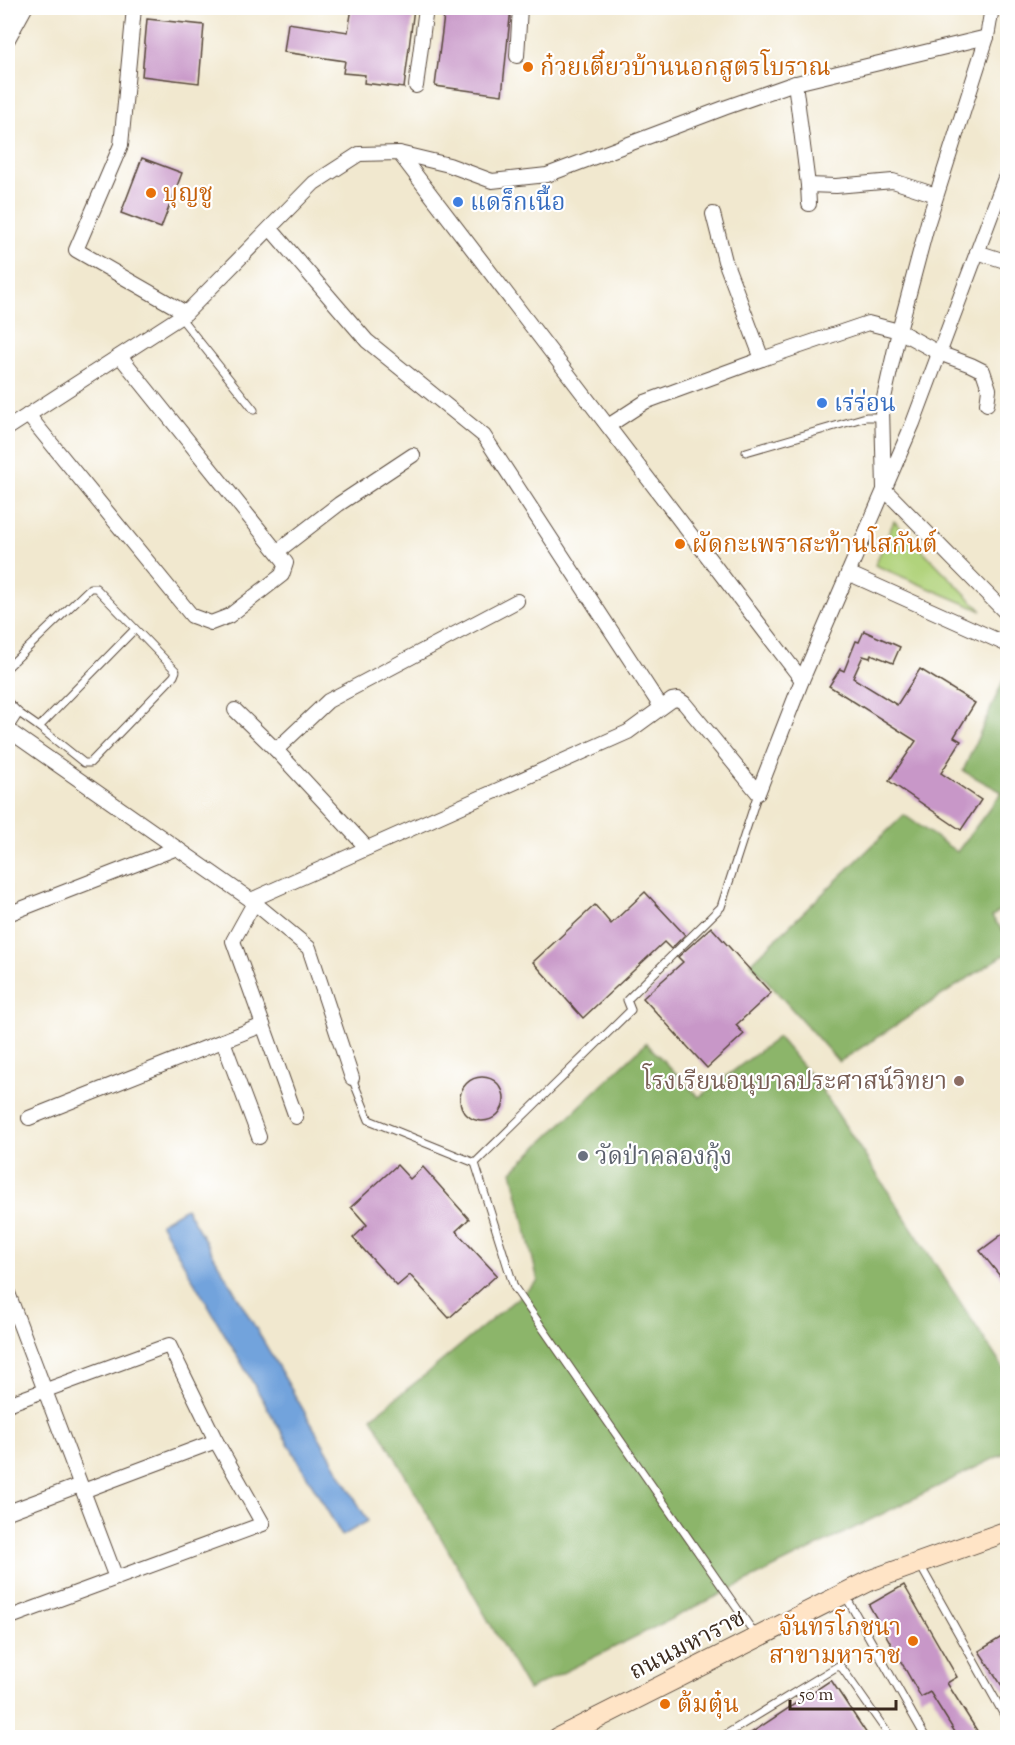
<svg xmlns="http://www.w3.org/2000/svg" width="1015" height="1745" viewBox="0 0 1015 1745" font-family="'Sorts Mill Goudy','Noto Serif Thai',serif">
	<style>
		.green { fill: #b1d37b; stroke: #767e4c; stroke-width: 1.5 }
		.forest { fill: #8cb56b; stroke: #647044; stroke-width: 1.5 }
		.water { fill: #72a3dc; stroke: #56667d; stroke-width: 1.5 }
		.building { fill: #c897c8 }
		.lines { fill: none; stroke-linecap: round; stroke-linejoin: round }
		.lane-casing { stroke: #564639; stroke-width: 9 }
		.street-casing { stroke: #564639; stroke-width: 16 }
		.secondary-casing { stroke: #564639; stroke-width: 22 }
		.lane { stroke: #fff; stroke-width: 7 }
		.street { stroke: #fff; stroke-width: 14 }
		.secondary { stroke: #ffe4c6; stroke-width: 20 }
		.food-dot { fill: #e8710a; stroke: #fff; stroke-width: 2 }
		.shop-dot { fill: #3f7fe0; stroke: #fff; stroke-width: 2 }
		.education-dot { fill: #8d6e63; stroke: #fff; stroke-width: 2 }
		.worship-dot { fill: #6b7280; stroke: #fff; stroke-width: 2 }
		.labels { text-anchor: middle; stroke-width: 4.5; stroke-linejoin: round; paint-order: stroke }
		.food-label { font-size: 24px; fill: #c56008; stroke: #fff; text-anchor: start }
		.shop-label { font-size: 24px; fill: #366cbe; stroke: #fff; text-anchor: start }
		.education-label { font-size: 24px; fill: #785e54; stroke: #fff; text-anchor: end }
		.worship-label { font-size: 24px; fill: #5b616d; stroke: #fff; text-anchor: start }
		.street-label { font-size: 24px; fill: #3b2a1e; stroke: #fff }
	</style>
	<rect width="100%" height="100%" fill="#fff"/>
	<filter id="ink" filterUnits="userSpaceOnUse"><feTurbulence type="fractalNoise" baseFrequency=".0167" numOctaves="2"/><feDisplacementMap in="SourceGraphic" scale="12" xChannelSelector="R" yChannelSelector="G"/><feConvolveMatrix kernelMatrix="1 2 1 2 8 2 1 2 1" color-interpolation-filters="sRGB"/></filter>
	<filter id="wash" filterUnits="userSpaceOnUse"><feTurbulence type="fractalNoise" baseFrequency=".008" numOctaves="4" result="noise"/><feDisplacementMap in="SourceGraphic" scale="24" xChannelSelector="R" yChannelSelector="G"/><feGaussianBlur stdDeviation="1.35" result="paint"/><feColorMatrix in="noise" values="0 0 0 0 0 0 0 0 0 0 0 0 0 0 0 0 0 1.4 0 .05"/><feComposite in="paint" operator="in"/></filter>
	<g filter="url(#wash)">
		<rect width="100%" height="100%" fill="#f1e8cf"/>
		<!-- green -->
		<polygon class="green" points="894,521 982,611 875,565"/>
		<!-- forest -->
		<g class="forest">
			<polygon points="1007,672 1007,904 992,917 1007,936 1007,953 839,1062 751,963 904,815 957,852 1002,792 963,771"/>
			<polygon points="778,1037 820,1087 1007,1374 1007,1452 528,1690 372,1417 425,1375 538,1281 512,1171 646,1043 699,1097"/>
		</g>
		<!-- water -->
		<polygon class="water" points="186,1208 368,1521 342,1536 160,1223"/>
		<g id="blocks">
			<!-- building -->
			<g class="building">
				<polygon points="352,8 414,8 404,88 364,83 365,75 343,73 345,61 284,52 288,23 348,32"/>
				<polygon points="445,8 511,8 502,95 435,86"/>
				<polygon points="147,19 204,25 199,83 142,76"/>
				<polygon points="142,158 182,173 161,228 121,213"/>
				<polygon points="864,631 900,647 893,663 871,654 870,658 863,656 853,678 897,705 920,669 975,703 954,737 961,741 941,773 981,800 961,830 889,781 916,741 829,686 840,669 844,671 856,641 859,642"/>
				<polygon points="645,892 685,935 671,949 664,942 583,1018 533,962 595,905 611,924"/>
				<polygon points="711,927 771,993 736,1025 744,1034 707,1068 643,998 683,962 678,957"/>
				<circle cx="482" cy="1099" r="22"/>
				<polygon points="397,1165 410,1179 423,1167 469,1219 456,1231 497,1275 449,1318 410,1275 397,1286 353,1238 367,1225 351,1207"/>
				<polygon points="1008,1230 1008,1286 980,1251"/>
				<polygon points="904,1585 957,1677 947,1683 981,1737 958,1737 930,1692 921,1697 869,1605"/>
				<polygon points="1008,1633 1008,1695 979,1651"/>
				<polygon points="831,1680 869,1737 745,1737"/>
			</g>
		</g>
	</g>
	<g filter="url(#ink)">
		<use href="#blocks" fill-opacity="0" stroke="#564639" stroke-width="1.5"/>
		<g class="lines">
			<!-- lane casing -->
			<g class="lane-casing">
				<g id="lane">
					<polyline points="180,317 254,410"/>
					<polyline points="746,452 866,417 882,417"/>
					<polyline points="8,667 90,588 96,588 176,671 174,676 90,763 84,763 39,727"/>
					<polyline points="8,702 19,713 8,730"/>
					<polyline points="19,713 39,727 135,629"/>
					<polyline points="352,1078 369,1120 475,1163 631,1010 627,1000 721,907 758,793"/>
					<polyline points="475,1163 514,1287 757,1637"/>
					<polyline points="920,1565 1008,1722"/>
					<polyline points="845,1595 926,1738"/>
					<polyline points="720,1738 838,1666 842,1668 891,1738"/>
				</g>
			</g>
			<!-- street casing -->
			<g class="street-casing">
				<g id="street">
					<polyline points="134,8 121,145 76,250 186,313"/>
					<polyline points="992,8 987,37 928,222 899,331 882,407 884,489 1008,615"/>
					<polyline points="8,39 25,8"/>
					<polyline points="517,56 520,8"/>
					<polyline points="795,83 808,185 836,186 893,181 936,195"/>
					<polyline points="416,86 426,8"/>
					<polyline points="399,153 802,680"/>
					<polyline points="808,185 809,204"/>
					<polyline points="713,214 725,261 762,359"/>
					<polyline points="270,228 367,341 484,436 661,707"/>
					<polyline points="977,252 1008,262"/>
					<polyline points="28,415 192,616 211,623 229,616 282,575 286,563 120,356"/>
					<polyline points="608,426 645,402 762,359 868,323 899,331 939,353 971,365 983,371 989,389 987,404"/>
					<polyline points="8,428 186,313 314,183 359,154 399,153 449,165 492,181 547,175 724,108 792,84 987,37"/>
					<polyline points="278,551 339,504 413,455"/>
					<polyline points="848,573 1008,645"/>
					<polyline points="235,710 276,750 367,848"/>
					<polyline points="8,730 251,900 628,732 672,700 678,699 684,703 758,793 802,680 913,423 1008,170"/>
					<polyline points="276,750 328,701 517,601"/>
					<polyline points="251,900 309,948 352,1078"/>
					<polyline points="254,903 233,941 296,1117"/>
					<polyline points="8,914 177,848"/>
					<polyline points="223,1041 259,1137"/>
					<polyline points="29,1118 263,1025"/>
					<polyline points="8,1293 116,1578"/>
					<polyline points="8,1404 169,1345 216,1441 263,1524 8,1618"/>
					<polyline points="83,1491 216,1441"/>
					<polyline points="8,1512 80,1485"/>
				</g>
			</g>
			<!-- secondary casing -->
			<g class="secondary-casing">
				<polyline id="secondary" points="558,1738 871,1580 1008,1531"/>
			</g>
			<!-- lane -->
			<use href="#lane" class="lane"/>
			<!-- street -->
			<use href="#street" class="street"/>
			<!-- secondary -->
			<use href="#secondary" class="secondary"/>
		</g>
	</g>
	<!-- markers -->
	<g class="food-dot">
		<circle cx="528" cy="67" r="6"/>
		<circle cx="151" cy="193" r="6"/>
		<circle cx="680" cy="544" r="6"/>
		<circle cx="913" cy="1641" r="6"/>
		<circle cx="665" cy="1704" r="6"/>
	</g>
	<g class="shop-dot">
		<circle cx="458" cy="202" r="6"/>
		<circle cx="822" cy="403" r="6"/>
	</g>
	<circle class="education-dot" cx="959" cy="1081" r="6"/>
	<circle class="worship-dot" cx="583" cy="1156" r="6"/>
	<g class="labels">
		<!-- food labels -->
		<g class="food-label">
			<text x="540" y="75">ก๋วยเตี๋ยวบ้านนอกสูตรโบราณ</text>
			<text x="163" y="201">บุญชู</text>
			<text x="692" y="552">ผัดกะเพราสะท้านโสกันต์</text>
			<text x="901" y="1635" text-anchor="end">จันทรโภชนา<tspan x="901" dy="28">สาขามหาราช</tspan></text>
			<text x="677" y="1712">ต้มตุ๋น</text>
		</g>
		<!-- shop labels -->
		<g class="shop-label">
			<text x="470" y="210">แดร็กเนื้อ</text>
			<text x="834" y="411">เร่ร่อน</text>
		</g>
		<!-- education labels -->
		<g class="education-label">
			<text x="947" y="1089">โรงเรียนอนุบาลประศาสน์วิทยา</text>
		</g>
		<!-- worship labels -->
		<g class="worship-label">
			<text x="595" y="1164">วัดป่าคลองกุ้ง</text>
		</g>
		<!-- street labels -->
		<g class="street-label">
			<text transform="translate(687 1644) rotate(-27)" y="8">ถนนมหาราช</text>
		</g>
	</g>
	<!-- margin -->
	<rect width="1015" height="1745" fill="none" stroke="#fff" stroke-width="30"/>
	<!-- scale -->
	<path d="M790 1700v9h106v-9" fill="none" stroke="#3b2a1e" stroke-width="3"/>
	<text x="799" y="1700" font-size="18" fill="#3b2a1e" stroke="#ffffff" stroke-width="4.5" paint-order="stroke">50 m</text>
</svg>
